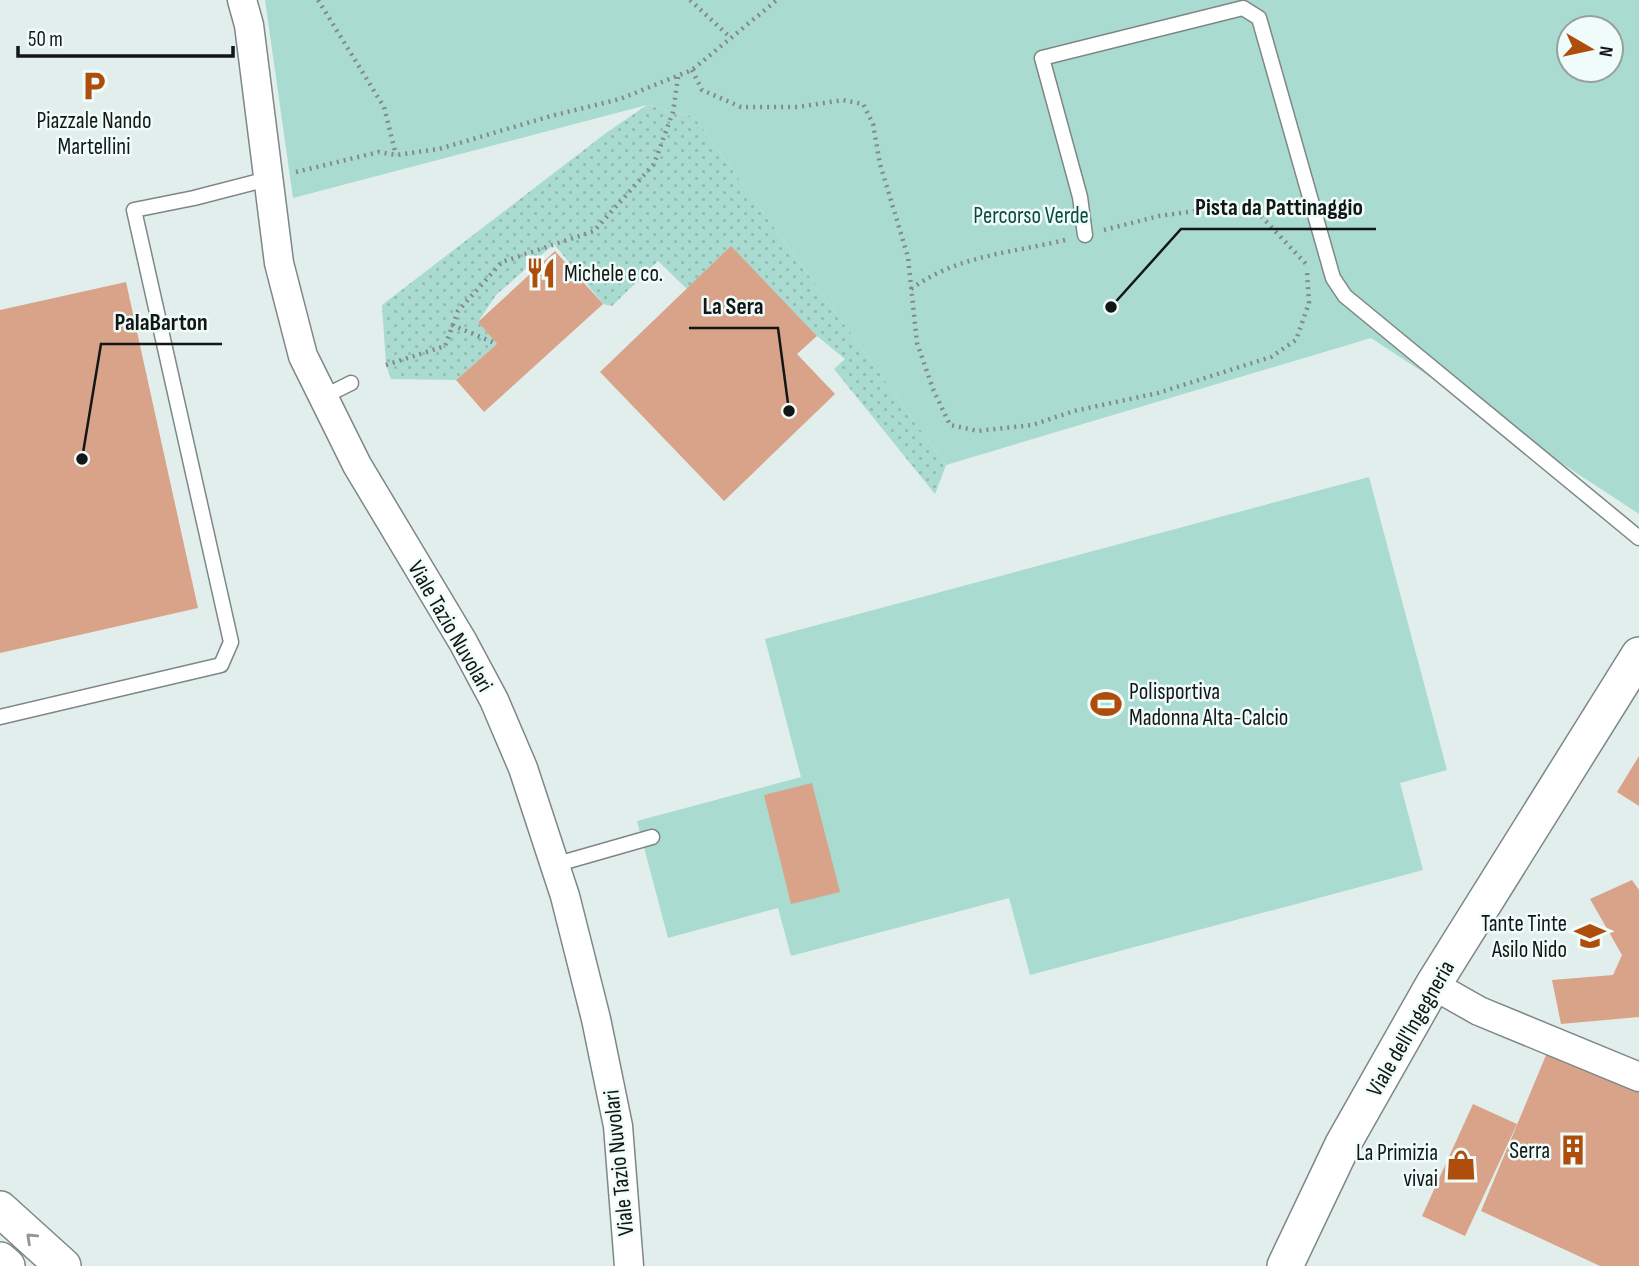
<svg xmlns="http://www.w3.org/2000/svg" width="1639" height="1266" viewBox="0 0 1639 1266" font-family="'Sofia Sans Condensed',sans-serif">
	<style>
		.park { fill: #aadbd1; fill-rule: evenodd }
		.garden { fill: url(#garden-dots) }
		.building { fill: #d8a389 }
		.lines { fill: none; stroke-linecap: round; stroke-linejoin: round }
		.service-casing { stroke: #7d8886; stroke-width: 17 }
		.minor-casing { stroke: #7d8886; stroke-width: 31 }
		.tertiary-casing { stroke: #7d8886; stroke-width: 38 }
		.path { stroke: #828b89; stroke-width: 4.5; stroke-dasharray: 2 5; stroke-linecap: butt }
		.service { stroke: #fff; stroke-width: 14 }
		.minor { stroke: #fff; stroke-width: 28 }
		.tertiary { stroke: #fff; stroke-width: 35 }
		.oneway { stroke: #949696 }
		.labels { text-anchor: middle; stroke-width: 5; stroke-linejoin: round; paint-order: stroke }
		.poi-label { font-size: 23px; fill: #121615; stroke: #effcf9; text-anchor: end }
		.park-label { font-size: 23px; fill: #0b4a42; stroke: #effcf9 }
		.street-label { font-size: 23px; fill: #121615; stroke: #effcf9 }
		.leader { fill: none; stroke: #121615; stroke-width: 2.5 }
		.callout-dot { fill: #121615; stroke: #effcf9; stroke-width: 2.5 }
		.callout-label { font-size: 24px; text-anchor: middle; font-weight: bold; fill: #121615; stroke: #effcf9; stroke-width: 5; stroke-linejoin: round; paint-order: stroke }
	</style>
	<defs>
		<pattern id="garden-dots" width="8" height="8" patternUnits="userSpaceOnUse" patternTransform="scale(1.75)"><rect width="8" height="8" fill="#aadbd1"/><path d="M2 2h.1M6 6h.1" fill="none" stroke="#91bbb3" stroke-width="1.8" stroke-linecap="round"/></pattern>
	</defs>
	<rect width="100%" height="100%" fill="#e2eeec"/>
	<!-- park -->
	<g class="park">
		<path d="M265,0H1639V514L1371,338L946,465L694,117L647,105L293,198ZM1569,28H1611V70H1569Z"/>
		<polygon points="1369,477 1447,770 1400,783 1423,870 1030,975 1009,898 791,956 778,908 668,938 637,821 801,777 765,639"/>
	</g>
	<!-- garden -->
	<polygon class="garden" points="647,105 694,117 946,465 935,494 834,369 845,359 817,336 731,247 687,289 658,261 612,306 603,304 554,244 496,295 478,322 497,344 456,380 391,379 386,365 382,305 606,133"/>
	<!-- building -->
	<g class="building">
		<polygon points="731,246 817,336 797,354 835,394 724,501 600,372"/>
		<polygon points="555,251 603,304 484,412 456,380 497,344 478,322"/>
		<polygon points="126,282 198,608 0,653 0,310"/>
		<polygon points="1639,756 1639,806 1617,792"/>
		<polygon points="812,783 840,892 791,904 764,795"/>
		<polygon points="1632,880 1639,890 1639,1017 1561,1024 1552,980 1613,975 1622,955 1590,899"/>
		<polygon points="1549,1048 1639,1089 1639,1266 1600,1266 1481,1211"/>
		<polygon points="1473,1104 1517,1124 1465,1236 1422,1216"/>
	</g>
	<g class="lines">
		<!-- service casing -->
		<g class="service-casing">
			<g id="service">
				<polyline points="1085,235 1080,197 1042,58 1243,8 1259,18 1333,278 1345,296 1639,538"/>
				<polyline points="323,397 351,383"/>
				<polyline points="0,717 221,665 231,642 134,210 194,198 268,179"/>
				<polyline points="554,865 652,837"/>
			</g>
		</g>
		<!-- minor casing -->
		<g class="minor-casing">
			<g id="minor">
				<polyline points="242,0 249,25 279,263 303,356 357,465 463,642 494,700 523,768 565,896 596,1019 618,1126 629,1266"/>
				<polyline points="1433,985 1479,1011 1639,1077"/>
			</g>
		</g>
		<!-- tertiary casing -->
		<g class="tertiary-casing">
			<g id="tertiary">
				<polyline points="0,1209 63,1266"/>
				<polyline points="0,1260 7,1266"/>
				<polyline points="1285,1266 1343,1144 1433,985 1639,655"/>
			</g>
		</g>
		<!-- path -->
		<g class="path">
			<polyline points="318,0 384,107 396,155"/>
			<polyline points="690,0 731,38"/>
			<polyline points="692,70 702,90 741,107 798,107 843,100 863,104 873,124 880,164 908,257 917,343 933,389 950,425 978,431 1032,425 1074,411 1158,393 1271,357 1296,340 1309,303 1307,272"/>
			<polyline points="296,172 379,152 396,155 439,149 551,116 620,99 692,70 777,0"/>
			<polyline points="1104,230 1159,216 1230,206 1262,217 1306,264"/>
			<path d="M911,289C958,255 1011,253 1065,240"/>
			<polyline points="452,325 497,344"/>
			<polyline points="386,365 445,346 458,311 502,262 594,231 654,164 673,112 678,77"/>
		</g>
		<!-- service -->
		<use href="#service" class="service"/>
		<!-- minor -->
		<use href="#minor" class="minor"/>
		<!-- tertiary -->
		<use href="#tertiary" class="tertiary"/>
	</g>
	<!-- one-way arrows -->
	<defs><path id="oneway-chevron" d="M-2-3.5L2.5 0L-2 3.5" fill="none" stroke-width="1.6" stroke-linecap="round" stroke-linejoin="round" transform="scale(1.75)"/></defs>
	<use class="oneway" href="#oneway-chevron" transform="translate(31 1238) rotate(-137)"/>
	<!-- icons -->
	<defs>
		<g id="parking-bare" transform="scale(2.415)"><path d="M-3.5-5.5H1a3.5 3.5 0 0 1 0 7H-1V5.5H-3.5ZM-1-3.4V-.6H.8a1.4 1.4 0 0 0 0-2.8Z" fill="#af4e0c" stroke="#effcf9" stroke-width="2.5" paint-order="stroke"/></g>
		<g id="restaurant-bare" transform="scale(2.415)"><path d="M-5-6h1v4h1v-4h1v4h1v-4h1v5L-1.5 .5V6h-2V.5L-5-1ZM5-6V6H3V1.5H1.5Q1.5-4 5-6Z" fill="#af4e0c" stroke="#effcf9" stroke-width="2.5" paint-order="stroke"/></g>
		<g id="stadium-bare" transform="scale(2.415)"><path d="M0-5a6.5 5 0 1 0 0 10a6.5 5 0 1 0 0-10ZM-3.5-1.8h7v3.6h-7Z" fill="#af4e0c" stroke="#effcf9" stroke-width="2.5" paint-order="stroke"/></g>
		<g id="school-bare" transform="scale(2.415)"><path d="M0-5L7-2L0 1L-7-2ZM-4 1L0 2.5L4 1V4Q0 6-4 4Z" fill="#af4e0c" stroke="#effcf9" stroke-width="2.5" paint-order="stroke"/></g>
		<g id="building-bare" transform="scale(2.415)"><path d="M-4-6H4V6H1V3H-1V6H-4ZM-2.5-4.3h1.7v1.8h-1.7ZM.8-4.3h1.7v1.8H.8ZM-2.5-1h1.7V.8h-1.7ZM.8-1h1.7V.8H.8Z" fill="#af4e0c" stroke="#effcf9" stroke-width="2.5" paint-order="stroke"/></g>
		<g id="shop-bare" transform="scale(2.415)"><path d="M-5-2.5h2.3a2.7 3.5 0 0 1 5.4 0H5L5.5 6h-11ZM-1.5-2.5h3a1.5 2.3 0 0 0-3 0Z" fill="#af4e0c" stroke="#effcf9" stroke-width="2.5" paint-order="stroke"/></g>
	</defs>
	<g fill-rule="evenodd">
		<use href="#parking-bare" x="94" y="86"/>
		<use href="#restaurant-bare" x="541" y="273"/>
		<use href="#stadium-bare" x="1106" y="704"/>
		<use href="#school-bare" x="1590" y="936"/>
		<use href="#building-bare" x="1573" y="1150"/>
		<use href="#shop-bare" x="1461" y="1165"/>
	</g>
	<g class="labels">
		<!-- poi labels -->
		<g class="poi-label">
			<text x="94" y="128" text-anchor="middle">Piazzale Nando<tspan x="94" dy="26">Martellini</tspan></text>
			<text x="564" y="281" text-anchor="start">Michele e co.</text>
			<text x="1129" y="699" text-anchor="start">Polisportiva<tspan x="1129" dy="26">Madonna Alta-Calcio</tspan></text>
			<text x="1567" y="931">Tante Tinte<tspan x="1567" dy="26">Asilo Nido</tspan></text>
			<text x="1550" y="1158">Serra</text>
			<text x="1438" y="1160">La Primizia<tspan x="1438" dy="26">vivai</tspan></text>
		</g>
		<!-- park labels -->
		<g class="park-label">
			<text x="1031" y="223">Percorso Verde</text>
		</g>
		<!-- street labels -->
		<g class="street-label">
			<text transform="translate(451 626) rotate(60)" y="8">Viale Tazio Nuvolari</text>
			<text transform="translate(1410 1028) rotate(-60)" y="8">Viale dell'Ingegneria</text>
			<text transform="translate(618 1163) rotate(-96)" y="8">Viale Tazio Nuvolari</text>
		</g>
	</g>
	<!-- callouts -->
	<path class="leader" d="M1111 307L1181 229H1376M789 411L778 328H689M82 459L101 344H222"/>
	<g class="callout-dot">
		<circle cx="1111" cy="307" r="7"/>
		<circle cx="789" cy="411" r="7"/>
		<circle cx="82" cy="459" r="7"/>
	</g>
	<g class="callout-label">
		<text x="1279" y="215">Pista da Pattinaggio</text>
		<text x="733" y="314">La Sera</text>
		<text x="161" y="330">PalaBarton</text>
	</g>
	<!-- north arrow -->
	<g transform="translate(1590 49) rotate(99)"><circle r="33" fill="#effcf9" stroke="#97a09e" stroke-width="2"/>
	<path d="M0-5L12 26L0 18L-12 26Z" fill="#af4e0c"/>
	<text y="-10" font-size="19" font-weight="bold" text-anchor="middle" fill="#121615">N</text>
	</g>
	<!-- scale -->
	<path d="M18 46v10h215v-10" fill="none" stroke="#121615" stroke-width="3.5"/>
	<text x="28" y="46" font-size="21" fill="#121615" stroke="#effcf9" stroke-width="5" paint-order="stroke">50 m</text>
</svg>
